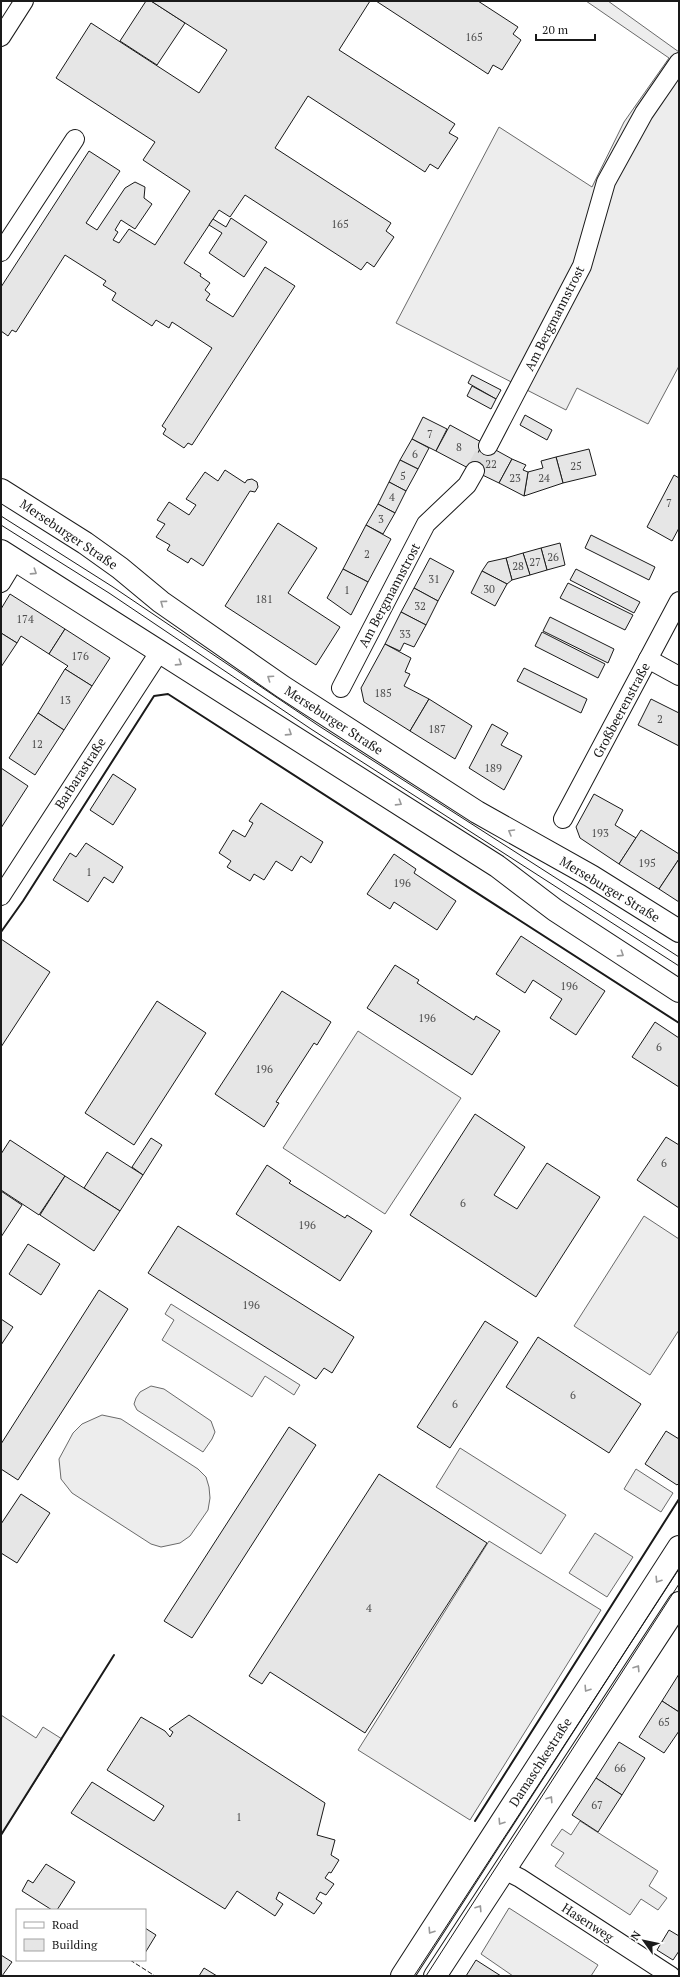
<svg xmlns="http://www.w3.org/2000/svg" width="680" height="1977" viewBox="0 0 680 1977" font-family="'PT Serif',serif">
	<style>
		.built { fill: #ededed; stroke: #6a6a6a }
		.building { fill: #e6e6e6; stroke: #1a1a1a }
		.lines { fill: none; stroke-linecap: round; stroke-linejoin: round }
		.street-tunnel { stroke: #ddd; stroke-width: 18; stroke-dasharray: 18 9; stroke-linecap: butt }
		.street-casing { stroke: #1a1a1a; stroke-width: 20 }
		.secondary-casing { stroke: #1a1a1a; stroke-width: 24 }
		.primary-casing { stroke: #1a1a1a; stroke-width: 24 }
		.street { stroke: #fff; stroke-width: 18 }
		.secondary { stroke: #fff; stroke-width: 22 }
		.primary { stroke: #fff; stroke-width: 22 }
		.tram { stroke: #1a1a1a; stroke-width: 1 }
		.fence { stroke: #1a1a1a; stroke-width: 1; stroke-dasharray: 5 2; stroke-linecap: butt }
		.wall { stroke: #1a1a1a; stroke-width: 2 }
		.oneway { stroke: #989898 }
		.labels { text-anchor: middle; stroke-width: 3; stroke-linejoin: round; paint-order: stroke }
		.number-label { font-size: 11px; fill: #4d4d4d }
		.street-label { font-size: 13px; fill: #1a1a1a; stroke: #fff }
	</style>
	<rect width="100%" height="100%" fill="#fff"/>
	<!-- built -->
	<g class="built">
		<polygon points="586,1 608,1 679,52 679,366 648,424 577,388 566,410 396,323 499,127 592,187 624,122 669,58"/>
		<polygon points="358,1031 461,1098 385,1214 283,1148"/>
		<polygon points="644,1216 679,1239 679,1330 650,1375 574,1326"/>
		<polygon points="171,1304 300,1385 294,1395 265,1376 252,1397 162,1340 174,1320 165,1314"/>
		<polygon points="151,1386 164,1389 211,1421 215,1432 212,1439 203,1452 137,1410 134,1404 136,1398 140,1392"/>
		<polygon points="102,1415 121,1419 198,1469 206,1477 209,1487 210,1498 208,1510 190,1536 180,1543 161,1547 151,1544 72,1493 61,1479 59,1459 73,1433 82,1424"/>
		<polygon points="460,1448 566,1515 541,1554 436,1487"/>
		<polygon points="636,1469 673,1493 661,1512 624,1489"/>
		<polygon points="595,1533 633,1557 607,1597 569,1573"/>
		<polygon points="489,1541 601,1610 470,1820 358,1750"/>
		<polygon points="1,1715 36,1738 43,1727 62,1739 1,1835"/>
		<polygon points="580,1821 658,1871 649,1886 667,1898 658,1910 641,1899 630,1915 555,1866 564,1853 551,1845 562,1829 571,1835"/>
		<polygon points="509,1908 598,1965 591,1976 513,1976 481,1954"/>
	</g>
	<!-- building -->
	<g class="building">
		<polygon points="146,1 151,1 185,23 157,65 120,41"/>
		<polygon points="151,1 370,1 339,50 455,124 449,133 458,138 438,169 430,164 425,172 308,96 275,148 391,223 386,231 394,237 374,267 367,262 361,270 245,195 230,217 219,210 184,263 201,274 200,276 210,283 205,290 210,294 206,300 233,317 265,267 295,286 192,445 188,443 184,448 163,434 166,429 162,426 212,348 172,322 169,328 156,320 152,326 112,300 116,293 103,285 106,281 65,255 16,332 12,330 8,336 1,331 1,287 89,151 120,171 86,223 97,230 125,188 135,182 145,187 144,198 152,204 135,229 121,220 115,230 118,232 113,240 119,243 129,229 155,245 190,191 143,160 155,142 56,78 91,23 199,93 227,50"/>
		<polygon points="376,1 478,1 518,27 513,34 521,40 502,70 493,65 488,74"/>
		<polygon points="231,218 267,242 244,277 209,253 222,233 209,225 213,219 226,227"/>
		<polygon points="472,375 501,390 496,399 468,383"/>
		<polygon points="472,386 496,399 491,409 467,396"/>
		<polygon points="525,415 552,430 547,440 520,425"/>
		<polygon points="423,417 447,429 436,451 412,439"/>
		<polygon points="450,425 483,443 470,469 436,451"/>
		<polygon points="412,439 429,448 418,469 400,460"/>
		<polygon points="483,443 512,459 499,483 470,469"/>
		<polygon points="589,449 596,475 563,483 556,457"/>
		<polygon points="556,457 563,483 524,496 528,472 543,468 541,461"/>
		<polygon points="512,459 526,465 523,470 528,472 524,496 499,483"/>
		<polygon points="400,460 418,469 406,491 389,482"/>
		<polygon points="225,470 245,483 247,480 252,479 257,482 258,487 255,492 250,491 203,566 191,558 188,563 167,550 170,545 156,537 165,524 157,520 169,502 189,515 196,505 186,499 205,472 218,481"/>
		<polygon points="674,475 679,478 679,528 672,541 647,527"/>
		<polygon points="389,482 406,491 395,513 378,504"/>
		<polygon points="378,504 395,513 383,534 366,525"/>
		<polygon points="278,523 317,548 288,593 340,627 316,665 225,606"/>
		<polygon points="366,525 391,539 368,582 343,569"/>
		<polygon points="591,535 655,567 649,580 585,548"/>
		<polygon points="560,543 565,565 547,570 541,548"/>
		<polygon points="541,548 547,570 530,575 523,553"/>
		<polygon points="523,553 530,575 512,580 506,558"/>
		<polygon points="430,558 454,571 438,601 414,588"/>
		<polygon points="506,558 512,580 507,584 482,571 488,562"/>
		<polygon points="343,569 368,582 351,615 327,598"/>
		<polygon points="576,569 640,602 634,613 570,580"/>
		<polygon points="482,571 507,584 495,606 471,593"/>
		<polygon points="568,583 633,615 625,630 560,598"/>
		<polygon points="414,588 438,601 426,625 401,612"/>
		<polygon points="10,594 65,629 49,654 21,636 17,643 1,633 1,609"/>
		<polygon points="401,612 426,625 414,647 404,643 400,651 385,644"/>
		<polygon points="550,617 614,649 608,663 543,631"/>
		<polygon points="65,629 110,658 92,686 65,669 68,666 49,654"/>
		<polygon points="542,632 605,664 598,678 535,646"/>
		<polygon points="1,633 17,643 1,667"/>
		<polygon points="385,644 411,658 405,672 410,674 404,686 429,699 410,731 364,702 361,688"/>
		<polygon points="524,668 587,699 581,713 517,681"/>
		<polygon points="65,669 92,686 64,730 38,713"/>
		<polygon points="429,699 472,726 455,759 410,731"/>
		<polygon points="651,699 679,713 679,746 638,725"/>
		<polygon points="38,713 64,730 35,775 9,758"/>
		<polygon points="492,724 508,733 501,745 522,756 504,790 469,768"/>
		<polygon points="1,768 28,786 1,828"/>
		<polygon points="113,774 136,789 113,825 90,810"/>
		<polygon points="594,794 623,810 615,825 636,838 619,864 580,838 576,827"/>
		<polygon points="261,803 323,842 311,863 301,856 292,871 276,861 264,880 254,874 250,881 227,867 231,861 219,853 233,830 245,837 253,823 249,821"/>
		<polygon points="641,830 679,854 679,859 659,889 619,864"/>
		<polygon points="86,843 123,867 113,883 104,877 88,902 53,880 70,853 76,857"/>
		<polygon points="394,854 416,869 414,873 456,901 437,930 394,902 390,909 367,894"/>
		<polygon points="679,859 679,902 659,889"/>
		<polygon points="521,936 605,991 576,1035 550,1018 562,999 533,980 525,993 496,974"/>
		<polygon points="1,939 50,972 1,1047"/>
		<polygon points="395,965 419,980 417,983 474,1020 476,1016 500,1031 472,1075 367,1008"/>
		<polygon points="282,991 331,1022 317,1045 314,1043 276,1102 279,1103 264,1127 215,1094"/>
		<polygon points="157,1001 206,1033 134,1145 85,1113"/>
		<polygon points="655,1022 679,1038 679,1087 632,1057"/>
		<polygon points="475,1114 525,1147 494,1195 517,1209 547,1163 600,1197 536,1297 410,1215"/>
		<polygon points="666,1137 679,1145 679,1208 637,1180"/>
		<polygon points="151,1138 162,1145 143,1175 132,1167"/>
		<polygon points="10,1140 65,1176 39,1215 1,1190 1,1154"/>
		<polygon points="107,1152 143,1175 120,1211 84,1188"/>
		<polygon points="267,1165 291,1181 289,1183 345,1218 347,1215 372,1231 340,1281 236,1214"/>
		<polygon points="65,1176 120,1211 94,1251 40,1215"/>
		<polygon points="1,1191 22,1205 1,1237"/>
		<polygon points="178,1226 354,1337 332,1373 324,1368 316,1379 148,1273"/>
		<polygon points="28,1244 60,1264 41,1295 9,1274"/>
		<polygon points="99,1290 128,1309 18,1480 1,1469 1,1444"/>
		<polygon points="1,1319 13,1327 1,1345"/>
		<polygon points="485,1321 518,1342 450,1448 417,1427"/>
		<polygon points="538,1337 641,1404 609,1453 506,1387"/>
		<polygon points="289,1427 316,1445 192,1638 164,1621"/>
		<polygon points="666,1431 679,1439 679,1483 677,1485 645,1464"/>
		<polygon points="379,1474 487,1543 365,1733 270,1672 262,1684 249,1676"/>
		<polygon points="21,1494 50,1513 17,1563 1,1553 1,1524"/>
		<polygon points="679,1674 679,1712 662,1701"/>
		<polygon points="662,1701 679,1712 679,1731 664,1753 639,1737"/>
		<polygon points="189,1715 325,1803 317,1835 335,1840 331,1855 339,1860 331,1873 329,1872 325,1878 334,1884 326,1895 320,1892 316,1899 322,1903 314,1914 279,1892 276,1899 283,1904 275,1916 237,1891 225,1909 71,1813 92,1782 154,1821 164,1806 107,1770 141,1717 165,1731 170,1737 173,1732 169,1729"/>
		<polygon points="619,1742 645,1758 622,1795 596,1778"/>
		<polygon points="596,1778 622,1795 598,1832 572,1815"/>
		<polygon points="46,1864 75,1882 57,1910 52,1910 22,1891 28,1880 33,1883"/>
		<polygon points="145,1928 156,1935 145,1953"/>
		<polygon points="669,1930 679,1936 679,1951 673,1960 657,1950"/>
		<polygon points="1,1955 12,1962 2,1976 1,1976"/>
		<polygon points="476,1960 501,1976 466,1976"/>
		<polygon points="204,1968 217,1976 199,1976"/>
	</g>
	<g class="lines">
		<!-- street-tunnel -->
		<polyline class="street-tunnel" points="475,471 488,446"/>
		<!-- street casing -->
		<g class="street-casing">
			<g id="street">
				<polyline points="1,37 24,1"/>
				<polyline points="1,252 75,139"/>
				<polyline points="488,446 582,266 606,182 644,113 679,62"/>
				<polyline points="1,583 15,560"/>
				<polyline points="648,659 679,676"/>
				<polyline points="341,688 426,524 467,485 475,471"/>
				<polyline points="563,819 679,601"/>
				<polyline points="1,896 160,651"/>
				<polyline points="504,1870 520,1878 671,1976"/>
			</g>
		</g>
		<!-- secondary casing -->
		<g class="secondary-casing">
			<g id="secondary">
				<polyline points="402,1976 679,1547"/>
				<polyline points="435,1976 679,1603"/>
			</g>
		</g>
		<!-- primary casing -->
		<g class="primary-casing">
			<g id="primary">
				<polyline points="1,490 85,543 120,568 161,602 283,687 477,812 591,876 679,931"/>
				<polyline points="1,551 497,866 555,910 679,991"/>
			</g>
		</g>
		<!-- street -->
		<use href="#street" class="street"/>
		<!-- secondary -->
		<use href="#secondary" class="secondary"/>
		<!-- primary -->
		<use href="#primary" class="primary"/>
		<!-- tram -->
		<g class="tram">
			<polyline points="1,516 113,587 319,726 679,957"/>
			<polyline points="1,525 109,593 311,729 679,966"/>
			<polyline points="414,1976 679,1569"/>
			<polyline points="426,1976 679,1584"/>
		</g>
		<!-- fence -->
		<polyline class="fence" points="130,1960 155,1976"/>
		<!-- wall -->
		<g class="wall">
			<polyline points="1,932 23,901 154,696 168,694 679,1023"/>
			<polyline points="475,1821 679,1499"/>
			<polyline points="1,1835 114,1655"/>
		</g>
	</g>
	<!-- one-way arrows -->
	<defs><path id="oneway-chevron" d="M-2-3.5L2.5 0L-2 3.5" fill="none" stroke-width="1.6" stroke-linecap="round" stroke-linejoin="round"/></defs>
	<g class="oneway">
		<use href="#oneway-chevron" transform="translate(34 572) rotate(33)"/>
		<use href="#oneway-chevron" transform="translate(163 603) rotate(-144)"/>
		<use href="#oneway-chevron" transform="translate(179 663) rotate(33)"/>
		<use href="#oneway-chevron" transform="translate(270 678) rotate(-146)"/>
		<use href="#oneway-chevron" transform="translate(289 733) rotate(33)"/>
		<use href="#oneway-chevron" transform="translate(399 803) rotate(32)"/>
		<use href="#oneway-chevron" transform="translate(511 832) rotate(-150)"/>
		<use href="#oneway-chevron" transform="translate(621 954) rotate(33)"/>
		<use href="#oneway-chevron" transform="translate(658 1580) rotate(123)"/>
		<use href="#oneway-chevron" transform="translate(637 1668) rotate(-57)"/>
		<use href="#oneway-chevron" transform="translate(587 1689) rotate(123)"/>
		<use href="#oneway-chevron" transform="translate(550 1799) rotate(-57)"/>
		<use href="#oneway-chevron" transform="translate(501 1822) rotate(123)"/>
		<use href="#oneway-chevron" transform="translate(479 1908) rotate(-57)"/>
		<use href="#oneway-chevron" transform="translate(431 1931) rotate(123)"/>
	</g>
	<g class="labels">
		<!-- number labels -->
		<g class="number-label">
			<text x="474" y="41">165</text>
			<text x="340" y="228">165</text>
			<text x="430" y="438">7</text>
			<text x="459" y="451">8</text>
			<text x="415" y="458">6</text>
			<text x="491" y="468">22</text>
			<text x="576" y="470">25</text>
			<text x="403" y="480">5</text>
			<text x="515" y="482">23</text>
			<text x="544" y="482">24</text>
			<text x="392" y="501">4</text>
			<text x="669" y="507">7</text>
			<text x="381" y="523">3</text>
			<text x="367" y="558">2</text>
			<text x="553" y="561">26</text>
			<text x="535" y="566">27</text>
			<text x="518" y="570">28</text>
			<text x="434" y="583">31</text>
			<text x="489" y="593">30</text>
			<text x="347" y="594">1</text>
			<text x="264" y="603">181</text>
			<text x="420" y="610">32</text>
			<text x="25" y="623">174</text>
			<text x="405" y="638">33</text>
			<text x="80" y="660">176</text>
			<text x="383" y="697">185</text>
			<text x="65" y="704">13</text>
			<text x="660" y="723">2</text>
			<text x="437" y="733">187</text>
			<text x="37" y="748">12</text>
			<text x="493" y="772">189</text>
			<text x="600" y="837">193</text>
			<text x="647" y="867">195</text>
			<text x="89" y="876">1</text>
			<text x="402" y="887">196</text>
			<text x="569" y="990">196</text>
			<text x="427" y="1022">196</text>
			<text x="659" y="1051">6</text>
			<text x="264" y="1073">196</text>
			<text x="664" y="1167">6</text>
			<text x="463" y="1207">6</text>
			<text x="307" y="1229">196</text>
			<text x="251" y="1309">196</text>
			<text x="573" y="1399">6</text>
			<text x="455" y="1408">6</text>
			<text x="369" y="1612">4</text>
			<text x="664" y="1726">65</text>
			<text x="620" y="1772">66</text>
			<text x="597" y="1809">67</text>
			<text x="239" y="1821">1</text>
		</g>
		<!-- street labels -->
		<g class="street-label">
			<text transform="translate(554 318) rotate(-63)" y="5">Am Bergmannstrost</text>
			<text transform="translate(69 534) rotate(34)" y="5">Merseburger Straße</text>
			<text transform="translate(389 595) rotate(-62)" y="5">Am Bergmannstrost</text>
			<text transform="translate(621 710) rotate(-62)" y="5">Großbeerenstraße</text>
			<text transform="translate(334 720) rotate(33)" y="5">Merseburger Straße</text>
			<text transform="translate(80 773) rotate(-57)" y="5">Barbarastraße</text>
			<text transform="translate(610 889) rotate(31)" y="5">Merseburger Straße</text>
			<text transform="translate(540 1762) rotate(-57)" y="5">Damaschkestraße</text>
			<text transform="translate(588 1922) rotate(33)" y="5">Hasenweg</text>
		</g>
	</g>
	<!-- border -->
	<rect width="680" height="1977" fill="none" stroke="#1a1a1a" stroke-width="4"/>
	<!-- legend -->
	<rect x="16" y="1909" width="130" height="52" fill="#ffffff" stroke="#a3a3a3"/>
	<rect x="24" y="1922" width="20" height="6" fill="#ffffff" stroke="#a3a3a3"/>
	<text x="52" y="1929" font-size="12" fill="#1a1a1a">Road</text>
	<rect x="24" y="1939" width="20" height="12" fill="#e6e6e6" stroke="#a3a3a3"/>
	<text x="52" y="1949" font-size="12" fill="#1a1a1a">Building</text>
	<!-- north arrow -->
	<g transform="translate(644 1941) rotate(303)" stroke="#ffffff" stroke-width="3" paint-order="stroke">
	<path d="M0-3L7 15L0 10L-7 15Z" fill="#1a1a1a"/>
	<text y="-6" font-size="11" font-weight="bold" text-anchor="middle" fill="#1a1a1a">N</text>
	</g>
	<!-- scale -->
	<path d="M536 34v6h59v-6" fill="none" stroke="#1a1a1a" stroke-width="2"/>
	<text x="542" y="34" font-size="12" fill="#1a1a1a" stroke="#ffffff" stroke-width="3" paint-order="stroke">20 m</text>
</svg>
